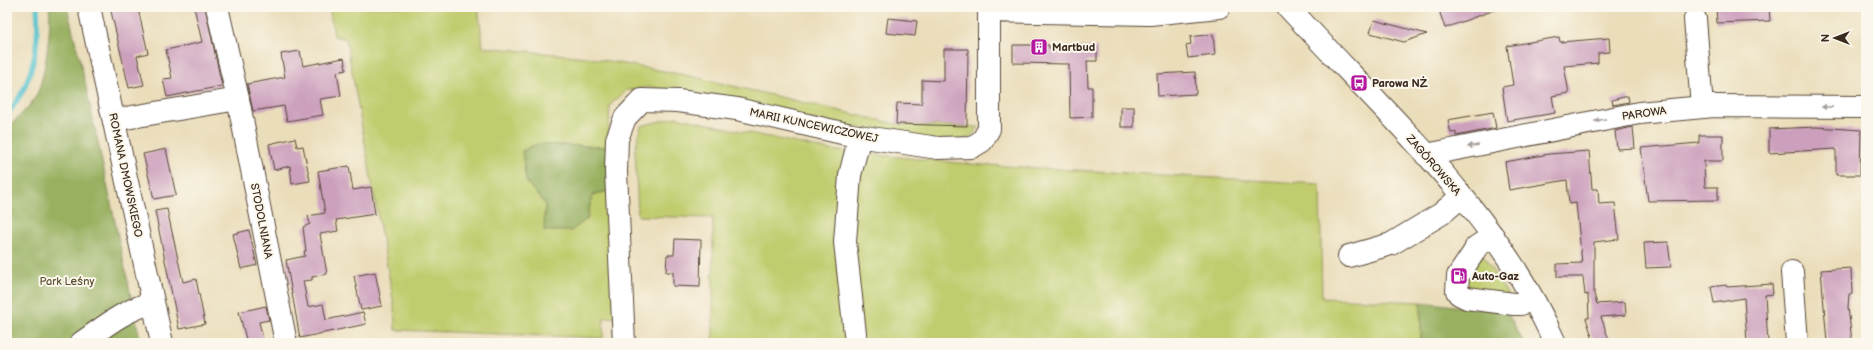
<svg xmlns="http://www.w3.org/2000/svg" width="1873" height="350" viewBox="0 0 1873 350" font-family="'Balsamiq Sans',sans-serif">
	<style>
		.green { fill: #c0cc6d; stroke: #7e7b46 }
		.forest { fill: #98b060; stroke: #6a6d3f }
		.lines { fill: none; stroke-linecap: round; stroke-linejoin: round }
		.stream { stroke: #55c2ce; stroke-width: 5 }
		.building { fill: #cca0bd }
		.minor-casing { stroke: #554535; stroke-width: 24 }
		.minor { stroke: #fff; stroke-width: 22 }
		.oneway { fill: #a79f9a }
		.labels { text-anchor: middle; stroke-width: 4; stroke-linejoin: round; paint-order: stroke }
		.poi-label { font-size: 11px; font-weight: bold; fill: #3b2a1e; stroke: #fbf7ec; text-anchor: start }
		.street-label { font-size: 11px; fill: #3b2a1e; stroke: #fbf7ec }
		.park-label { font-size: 11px; fill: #5c5232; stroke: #fbf7ec }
	</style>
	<rect width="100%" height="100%" fill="#fbf7ec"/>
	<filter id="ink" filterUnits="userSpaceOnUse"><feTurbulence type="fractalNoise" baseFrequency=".025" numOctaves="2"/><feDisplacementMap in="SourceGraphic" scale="8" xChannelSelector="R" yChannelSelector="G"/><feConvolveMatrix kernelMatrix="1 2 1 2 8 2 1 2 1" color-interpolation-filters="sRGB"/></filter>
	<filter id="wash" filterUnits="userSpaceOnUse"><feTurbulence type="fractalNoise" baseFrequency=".012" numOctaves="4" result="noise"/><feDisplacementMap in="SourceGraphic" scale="16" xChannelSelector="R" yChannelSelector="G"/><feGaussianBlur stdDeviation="0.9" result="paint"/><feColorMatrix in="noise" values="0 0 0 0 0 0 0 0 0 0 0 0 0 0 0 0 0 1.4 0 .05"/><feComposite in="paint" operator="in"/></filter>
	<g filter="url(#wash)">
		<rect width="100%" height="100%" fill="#eaddba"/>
		<!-- green -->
		<g class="green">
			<polygon points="329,7 478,7 483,47 586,57 685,75 896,124 979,127 970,137 953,144 825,122 651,87 627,90 610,105 608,147 536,144 526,181 545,204 544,218 587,219 592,195 612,190 619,317 604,318 603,338 395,330 394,305 346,39 334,36"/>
			<polygon points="676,117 829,150 969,164 1320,184 1322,298 1421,302 1421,343 742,343 713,342 713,218 638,216 635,150 641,126"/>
			<polygon points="1481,252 1509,297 1469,292 1465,273"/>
		</g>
		<!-- forest -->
		<g class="forest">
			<path d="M49,7H67L85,82L141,343H7V129C15,120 31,106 36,96C45,79 52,26 49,7Z"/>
			<polygon points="536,144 608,147 612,190 592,195 587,219 571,231 544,231 545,204 526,181 522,151"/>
			<polygon points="1421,302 1507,312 1524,343 1421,343"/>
		</g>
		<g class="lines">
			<!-- stream -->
			<path class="stream" d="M7,115C13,106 21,96 25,86C36,61 39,34 37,7"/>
		</g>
		<g id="blocks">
			<!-- building -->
			<g class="building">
				<polygon points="110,7 138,8 148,53 137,56 144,85 129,88"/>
				<polygon points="194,7 205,7 222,86 167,97 163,79 172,78 166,50 202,42"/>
				<polygon points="1438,7 1497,7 1497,9 1445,28"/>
				<polygon points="1716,7 1769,7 1770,21 1717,23"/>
				<polygon points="888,18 917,21 915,36 886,33"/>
				<polygon points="1374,20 1427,34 1404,42 1370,33"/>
				<polygon points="1213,34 1215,55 1188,58 1186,45 1191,44 1190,37"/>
				<polygon points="1559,37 1560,42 1609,38 1610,52 1598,53 1598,63 1564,66 1569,93 1552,96 1555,113 1507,121 1502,87 1513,85 1507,46"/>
				<polygon points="1013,45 1049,45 1049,48 1097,47 1097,61 1087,61 1088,87 1092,87 1092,117 1070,118 1069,64 1013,63"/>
				<polygon points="944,49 968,49 967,126 896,124 897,103 922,104 922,80 944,81"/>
				<polygon points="300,51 303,66 344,58 346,70 337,72 341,96 320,99 323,115 287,121 284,106 253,111 247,84 285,77 281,54"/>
				<polygon points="1195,72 1196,94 1158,96 1157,74"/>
				<polygon points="1628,96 1629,102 1613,105 1612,100"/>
				<rect x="1121" y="107" width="13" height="20"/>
				<polygon points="1493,112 1496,128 1456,136 1456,132 1451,133 1448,120"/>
				<polygon points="1633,127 1635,148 1617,149 1615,131"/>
				<polygon points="1816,127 1861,130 1860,175 1836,175 1836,149 1769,153 1769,129"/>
				<polygon points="1699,135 1723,135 1723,161 1704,161 1705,187 1718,187 1718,200 1648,201 1641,148 1699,143"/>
				<polygon points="295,138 297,147 303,146 310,181 292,184 290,166 274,170 269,144"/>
				<polygon points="166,149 176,195 154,199 143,154"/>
				<polygon points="1589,151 1592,189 1598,189 1599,204 1615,203 1619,239 1594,242 1594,294 1597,304 1625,302 1626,315 1601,317 1610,343 1594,343 1586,318 1589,318 1588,294 1585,295 1583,277 1557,277 1557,264 1582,263 1576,203 1569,204 1567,180 1509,190 1505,162 1549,154"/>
				<polygon points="349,166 353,190 371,187 375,214 336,220 338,231 320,234 327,274 312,277 312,280 303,281 308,307 323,304 326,320 363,312 366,324 300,338 286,260 305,256 304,251 306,251 303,227 310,224 308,216 325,213 318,171"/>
				<polygon points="167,209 183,282 196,279 205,324 179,329 155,211"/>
				<polygon points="249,230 257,265 241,269 233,234"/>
				<polygon points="675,239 701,240 700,287 673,286 673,272 666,272 667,255 674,255"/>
				<polygon points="1668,242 1671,267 1646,268 1644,243"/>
				<polygon points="1851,268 1852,294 1849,294 1848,307 1852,342 1827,343 1821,270"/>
				<polygon points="375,272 382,306 361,310 354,276"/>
				<polygon points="1772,284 1773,294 1765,295 1768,343 1747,343 1744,298 1714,303 1711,287 1726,285 1727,287"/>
				<polygon points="266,306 269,320 259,322 264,343 247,343 239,312"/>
			</g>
		</g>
	</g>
	<g filter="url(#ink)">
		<use href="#blocks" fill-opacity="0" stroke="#554535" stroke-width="1"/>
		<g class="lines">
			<!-- minor casing -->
			<g class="minor-casing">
				<g id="minor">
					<polyline points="89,7 162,343"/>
					<polyline points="217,7 238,99 286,343"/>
					<path d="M1288,7C1383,111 1498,212 1555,343"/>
					<polyline points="1695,19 1702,107"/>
					<polyline points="114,120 238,99"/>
					<polyline points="1426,155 1639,113 1714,106 1866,107"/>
					<polyline points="1493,236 1476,247 1474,252 1458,276 1457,291 1459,294 1467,298 1514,304 1521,304 1532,298"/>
					<polyline points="1349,256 1391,244 1441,214 1461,197"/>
					<polyline points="1792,272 1797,343"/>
					<path d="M81,343C104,327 125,309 153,303"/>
					<polyline points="624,343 616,172 617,139 625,118 642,100 678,101 737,109 851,135 938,148 972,147 982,141 989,129 989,11 1150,14 1219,7"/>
					<polyline points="856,343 845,242 850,175 860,136"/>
				</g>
			</g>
			<!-- minor -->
			<use href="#minor" class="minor"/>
		</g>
		<!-- one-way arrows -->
		<defs><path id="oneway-solid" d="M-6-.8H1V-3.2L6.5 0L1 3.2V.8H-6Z"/></defs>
		<g class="oneway">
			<use href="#oneway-solid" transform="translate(1827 107) rotate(-179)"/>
			<use href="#oneway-solid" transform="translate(1600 120) rotate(169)"/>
			<use href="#oneway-solid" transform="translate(1473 146) rotate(169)"/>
		</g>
	</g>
	<!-- icons -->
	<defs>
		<g id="building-square" transform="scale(0.9)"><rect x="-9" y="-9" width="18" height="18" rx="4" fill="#b5179e" stroke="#fbf7ec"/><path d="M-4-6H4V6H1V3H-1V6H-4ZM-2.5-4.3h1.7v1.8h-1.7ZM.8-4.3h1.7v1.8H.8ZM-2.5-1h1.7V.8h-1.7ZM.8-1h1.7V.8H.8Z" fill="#fff"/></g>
		<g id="bus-square" transform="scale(0.9)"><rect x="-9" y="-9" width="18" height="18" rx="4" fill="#b5179e" stroke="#fbf7ec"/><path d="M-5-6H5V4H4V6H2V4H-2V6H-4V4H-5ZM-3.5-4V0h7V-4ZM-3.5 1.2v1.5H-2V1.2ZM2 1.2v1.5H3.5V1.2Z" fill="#fff"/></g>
		<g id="fuel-square" transform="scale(0.9)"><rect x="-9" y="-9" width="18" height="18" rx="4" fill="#b5179e" stroke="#fbf7ec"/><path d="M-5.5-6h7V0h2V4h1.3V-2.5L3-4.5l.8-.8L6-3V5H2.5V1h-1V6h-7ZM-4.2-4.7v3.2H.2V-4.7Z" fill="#fff"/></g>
	</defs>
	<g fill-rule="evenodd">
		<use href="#building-square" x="1039" y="47"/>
		<use href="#bus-square" x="1359" y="83"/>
		<use href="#fuel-square" x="1459" y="276"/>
	</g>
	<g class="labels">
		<!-- poi labels -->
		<g class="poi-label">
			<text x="1052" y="51">Martbud</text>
			<text x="1372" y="87">Parowa NŻ</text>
			<text x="1472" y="280">Auto-Gaz</text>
		</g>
		<!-- street labels -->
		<g class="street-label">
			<text transform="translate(1644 113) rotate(-8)" y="4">PAROWA</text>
			<text transform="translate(814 125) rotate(12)" y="4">MARII KUNCEWICZOWEJ</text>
			<text transform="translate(1434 165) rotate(49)" y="4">ZAGÓROWSKA</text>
			<text transform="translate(126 175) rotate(78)" y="4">ROMANA DMOWSKIEGO</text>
			<text transform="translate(262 221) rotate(79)" y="4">STODOLNIANA</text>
		</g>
		<!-- park labels -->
		<g class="park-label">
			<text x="67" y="285">Park Leśny</text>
		</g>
	</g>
	<!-- margin -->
	<rect width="1873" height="350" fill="none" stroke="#fbf7ec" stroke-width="24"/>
	<!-- north arrow -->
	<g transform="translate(1835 38) rotate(270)" stroke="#fbf7ec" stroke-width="3" paint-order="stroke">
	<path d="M0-3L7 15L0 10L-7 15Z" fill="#3b2a1e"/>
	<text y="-6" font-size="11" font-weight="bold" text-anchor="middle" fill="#3b2a1e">N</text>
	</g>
</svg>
